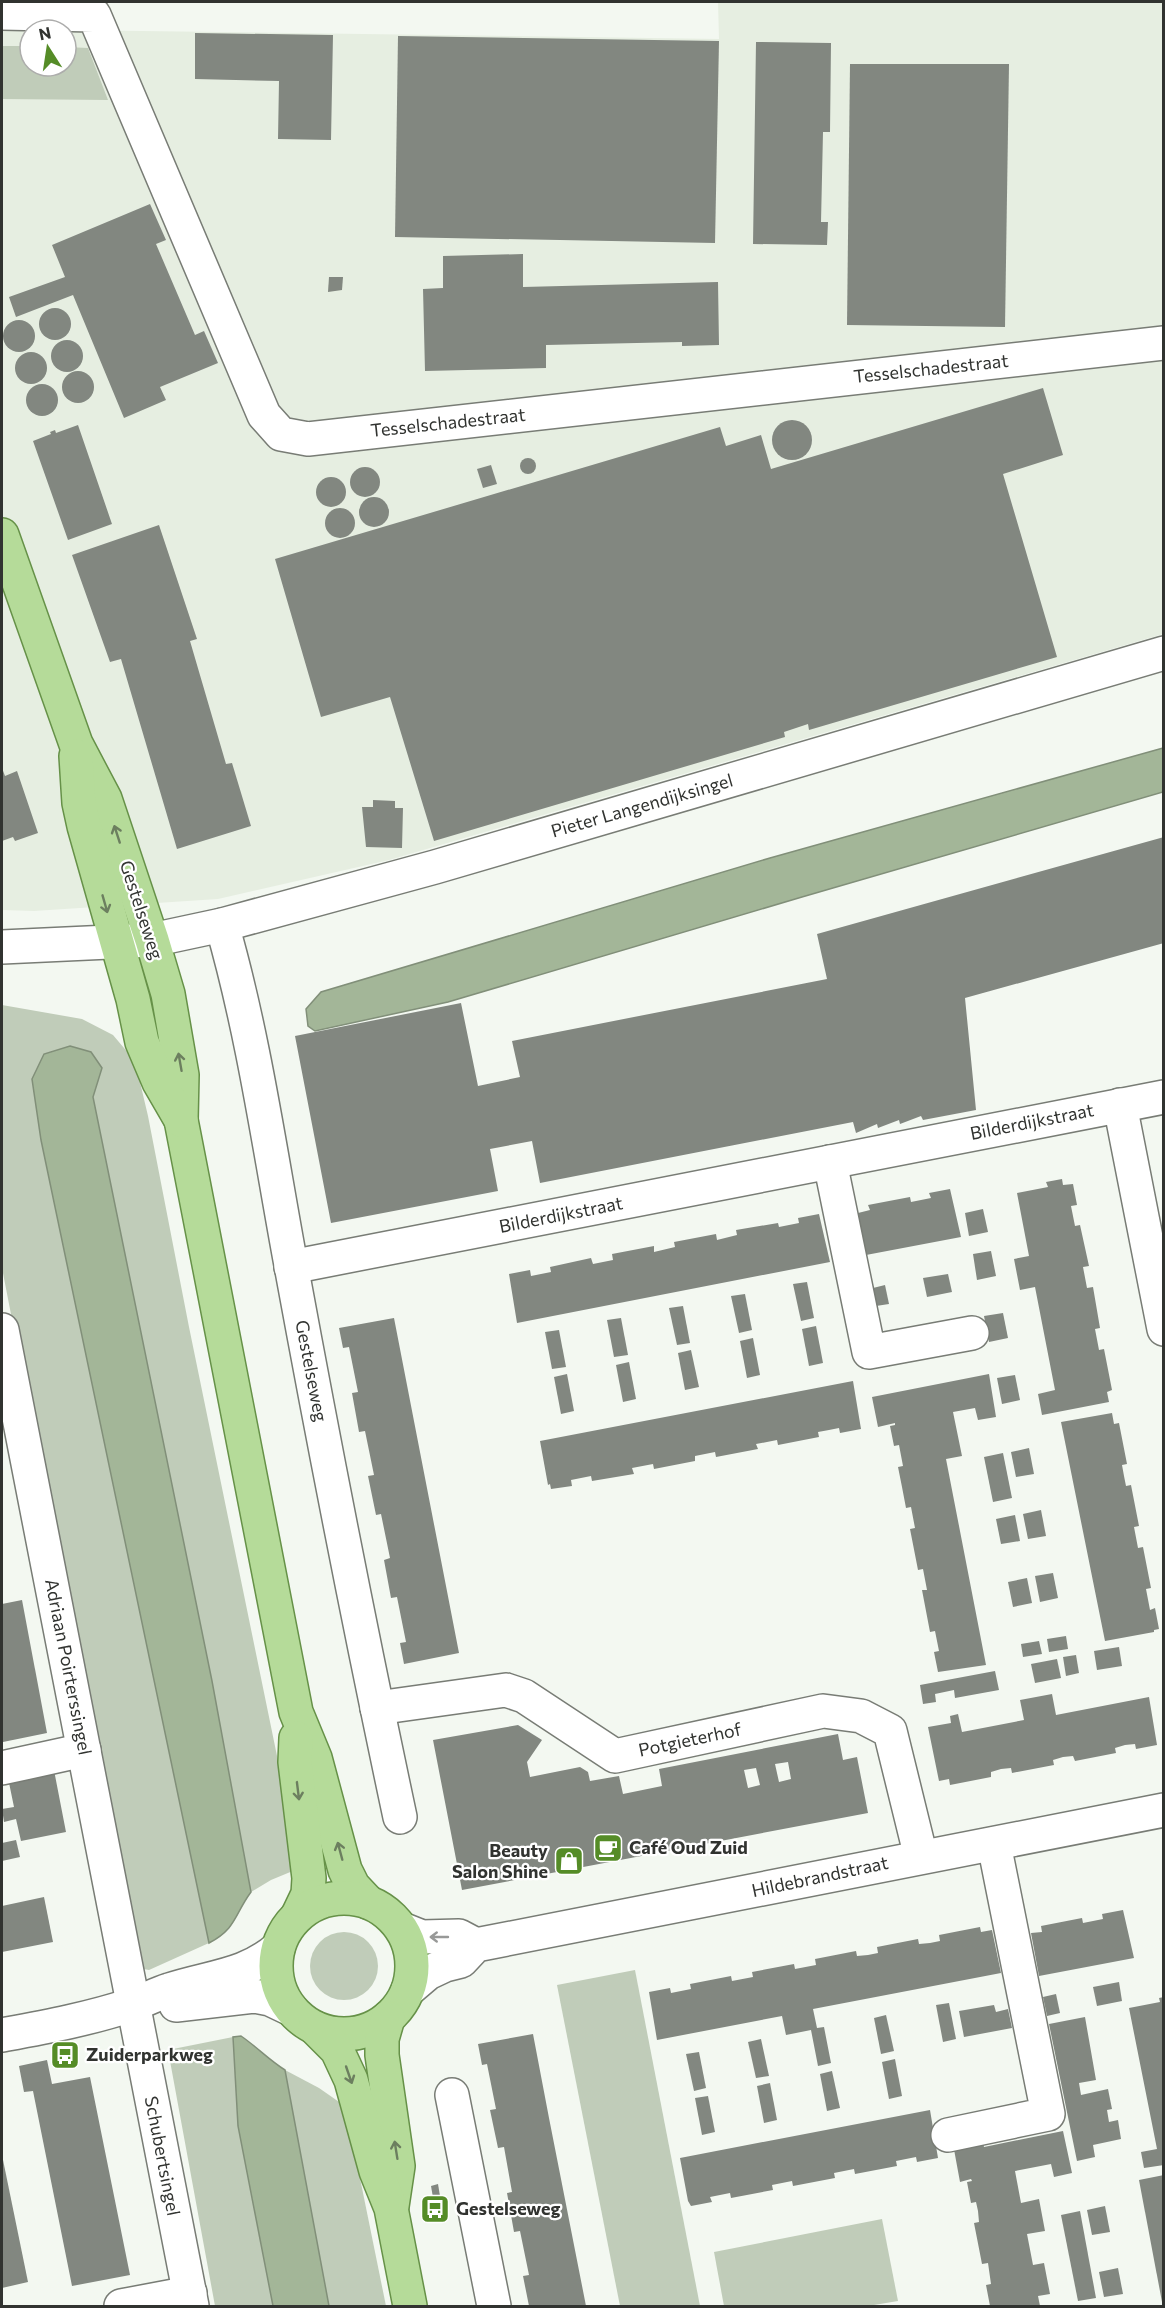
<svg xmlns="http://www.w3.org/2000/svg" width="1165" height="2308" viewBox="0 0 1165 2308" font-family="Commissioner,sans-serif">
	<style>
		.built { fill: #e6eee1 }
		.green { fill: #c0ccb9 }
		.water { fill: #a3b698; stroke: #818f79; stroke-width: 1.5 }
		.building { fill: #828780; fill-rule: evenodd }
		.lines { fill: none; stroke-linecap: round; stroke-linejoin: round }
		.minor-casing { stroke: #787c75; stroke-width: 36 }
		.major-casing { stroke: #669148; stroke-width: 36 }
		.minor { stroke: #fff; stroke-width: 33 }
		.major { stroke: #b5db99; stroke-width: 33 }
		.oneway { stroke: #6c7f5f }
		.oneway2 { stroke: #989998 }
		.labels { text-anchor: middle; stroke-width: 4.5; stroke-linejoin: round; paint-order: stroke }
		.street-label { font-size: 18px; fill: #313330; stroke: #fff }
		.poi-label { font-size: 18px; font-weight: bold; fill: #313330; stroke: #fff; text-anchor: start }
	</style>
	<rect width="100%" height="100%" fill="#f3f8f1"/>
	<!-- built -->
	<polygon class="built" points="718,2 1163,2 1163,634 389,860 218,899 34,911 2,910 2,30 30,30 30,66 66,66 66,30 719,39"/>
	<!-- green -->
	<g class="green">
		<polygon points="2,46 30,46 30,66 66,66 66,47 88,48 108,100 2,99"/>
		<polygon points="2,1005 82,1019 113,1035 135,1061 148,1116 189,1327 300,1868 271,1880 251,1892 212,1681 93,1097 102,1068 91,1052 70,1046 44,1054 41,1140 209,1943 149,1970 138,1968 2,1268"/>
		<circle cx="344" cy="1966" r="34"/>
		<polygon points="635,1970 700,2306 620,2306 557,1985"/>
		<polygon points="233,2037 238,2126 273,2306 215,2306 168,2050"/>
		<polygon points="285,2070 319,2088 342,2104 350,2129 386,2306 329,2306"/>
		<polygon points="882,2219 898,2301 868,2306 724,2306 714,2252"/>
	</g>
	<!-- water -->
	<g class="water">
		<polygon points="1163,748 1163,792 802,897 448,1002 315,1031 308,1026 306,1009 321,992 770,858"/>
		<path d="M70,1046L91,1052L102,1068L93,1097L212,1681L251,1892C234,1915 237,1928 209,1943L41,1140L32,1079L44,1054Z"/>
		<path d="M241,2036C257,2047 269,2060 285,2070L329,2306H273L238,2126L233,2037Z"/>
	</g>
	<!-- building -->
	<g class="building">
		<polygon points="195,33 333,35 331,140 278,139 279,81 195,79"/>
		<polygon points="398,36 719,41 715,243 395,237"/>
		<polygon points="756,42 831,43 830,132 823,132 821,222 828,222 827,245 753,244"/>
		<polygon points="850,64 1009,64 1005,327 847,325"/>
		<polygon points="150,204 166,240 156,244 195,335 204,331 218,363 160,387 166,400 124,418 73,295 16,317 9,297 65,277 52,245"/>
		<polygon points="523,254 523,287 718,282 719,345 682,346 682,342 546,345 546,368 425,371 423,289 443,288 443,256"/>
		<polygon points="329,277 343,277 342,290 328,292"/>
		<circle cx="55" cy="324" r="16"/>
		<circle cx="19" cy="336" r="16"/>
		<circle cx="67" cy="356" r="16"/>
		<circle cx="31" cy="368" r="16"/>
		<circle cx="78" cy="387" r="16"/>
		<circle cx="42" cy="400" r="16"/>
		<polygon points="1043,388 1063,455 1003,474 1057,657 809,730 808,724 784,732 785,737 434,841 390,697 321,717 275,559 720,427 726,446 761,435 771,469"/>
		<circle cx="792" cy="440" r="20"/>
		<polygon points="78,425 112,524 68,540 33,441 51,434 50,432 55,430 56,433"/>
		<circle cx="528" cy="466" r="8"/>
		<polygon points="491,465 497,484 483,488 477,469"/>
		<circle cx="365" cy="482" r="15"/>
		<circle cx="331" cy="492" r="15"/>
		<circle cx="374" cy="512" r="15"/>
		<circle cx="340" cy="523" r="15"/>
		<polygon points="159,525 197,639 190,641 226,764 232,763 251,826 177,849 121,659 110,662 72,555"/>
		<polygon points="2,768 5,776 17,771 38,833 15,841 13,837 2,841"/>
		<polygon points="373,800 395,801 395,808 403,808 402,848 366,847 362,807 373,807"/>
		<polygon points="1164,837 1164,943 965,998 976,1110 923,1120 921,1116 900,1124 899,1120 878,1128 877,1124 856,1133 853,1122 540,1183 532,1141 490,1149 498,1191 331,1223 295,1036 461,1003 478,1086 520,1077 512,1041 827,979 817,934"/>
		<polygon points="1062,1179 1063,1185 1073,1184 1077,1205 1071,1206 1075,1226 1080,1225 1089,1266 1083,1267 1087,1288 1093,1287 1100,1328 1095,1329 1099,1350 1104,1349 1112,1390 1107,1392 1109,1402 1042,1415 1038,1394 1055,1390 1035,1287 1020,1290 1014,1259 1029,1256 1017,1193 1048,1187 1046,1182"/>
		<polygon points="950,1189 961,1237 866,1255 858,1213 870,1210 868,1205 910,1197 911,1202 931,1198 929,1193"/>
		<polygon points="983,1209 988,1232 969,1236 965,1213"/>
		<polygon points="819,1214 830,1262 517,1323 509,1274 530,1270 531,1276 551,1272 550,1267 591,1258 593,1264 613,1260 612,1254 654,1246 654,1252 675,1247 674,1242 716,1234 717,1240 737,1235 736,1230 778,1223 779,1227 799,1223 798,1218"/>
		<polygon points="991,1251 996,1276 977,1280 973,1254"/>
		<polygon points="948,1274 952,1292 927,1297 923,1278"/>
		<polygon points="807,1282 814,1318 801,1321 793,1284"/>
		<polygon points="885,1285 889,1304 876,1306 873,1288"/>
		<polygon points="745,1294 752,1330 739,1333 731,1296"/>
		<polygon points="683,1306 690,1343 677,1345 669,1308"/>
		<polygon points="1003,1313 1008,1338 989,1342 984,1316"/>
		<polygon points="394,1318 459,1653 404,1664 400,1643 406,1642 397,1597 391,1598 384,1560 390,1558 381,1514 376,1515 368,1476 374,1475 365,1431 359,1432 352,1393 358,1392 349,1347 343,1348 339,1328"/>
		<polygon points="621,1318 628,1355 614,1357 607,1320"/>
		<polygon points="816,1326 823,1363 809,1366 802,1329"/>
		<polygon points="559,1330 566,1367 552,1369 545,1332"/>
		<polygon points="753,1338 760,1375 747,1378 740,1341"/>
		<polygon points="691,1350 699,1387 685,1390 678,1353"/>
		<polygon points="629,1362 636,1399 623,1402 616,1365"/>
		<polygon points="567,1374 574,1411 561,1414 554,1377"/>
		<polygon points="989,1374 996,1417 978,1420 975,1408 953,1412 962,1456 946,1459 986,1665 938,1672 934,1652 939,1651 935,1631 930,1632 922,1590 927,1590 923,1569 918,1570 910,1529 915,1528 911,1507 906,1508 902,1487 898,1467 903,1466 899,1445 894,1446 890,1426 895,1425 895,1423 878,1427 872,1397"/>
		<polygon points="1015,1375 1020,1400 1002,1404 997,1378"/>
		<polygon points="853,1381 861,1429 840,1433 839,1428 829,1430 818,1432 819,1437 778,1445 777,1440 767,1442 756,1444 758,1449 716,1457 715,1452 695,1456 695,1461 654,1469 653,1464 632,1468 634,1474 592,1481 591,1476 571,1480 572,1486 551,1489 550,1484 548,1485 540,1441"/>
		<polygon points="1112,1413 1114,1424 1119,1423 1127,1464 1122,1465 1124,1476 1126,1486 1131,1485 1139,1526 1134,1527 1138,1548 1143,1547 1151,1588 1146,1589 1150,1610 1155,1608 1159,1629 1154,1630 1154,1632 1105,1641 1061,1422"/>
		<polygon points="1029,1448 1034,1474 1016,1477 1011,1452"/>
		<polygon points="1003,1453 1012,1498 993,1502 984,1457"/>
		<polygon points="1041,1510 1046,1536 1028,1539 1023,1514"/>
		<polygon points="1015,1515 1020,1541 1001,1544 996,1519"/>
		<polygon points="1053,1573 1058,1598 1040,1602 1035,1576"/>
		<polygon points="1027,1578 1032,1603 1013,1607 1008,1582"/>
		<polygon points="22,1600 47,1733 3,1742 2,1733 2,1604"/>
		<polygon points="1066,1636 1068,1649 1049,1652 1047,1639"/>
		<polygon points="1039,1641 1042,1654 1023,1657 1021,1644"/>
		<polygon points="1119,1647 1122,1666 1097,1670 1094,1651"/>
		<polygon points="1076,1655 1079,1673 1066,1676 1063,1657"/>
		<polygon points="1057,1659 1061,1678 1035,1683 1031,1664"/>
		<polygon points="995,1671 999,1690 955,1698 954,1690 935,1694 936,1702 923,1704 920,1685"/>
		<polygon points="1052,1694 1056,1715 1149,1697 1157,1745 1136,1749 1135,1744 1125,1745 1115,1748 1116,1753 1075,1761 1073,1756 1063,1757 1053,1760 1054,1765 1012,1773 1011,1768 1001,1769 991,1772 991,1777 950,1785 949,1779 939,1781 928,1727 951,1723 950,1716 958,1714 962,1732 1024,1720 1020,1700"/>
		<path d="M518,1725L542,1740L527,1762L530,1777L580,1767L588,1772L590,1781L619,1776L623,1794L662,1786L659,1769L838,1734L843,1760L857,1757L868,1813L462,1890L433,1740ZM788,1762L791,1779L779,1782L775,1764ZM756,1768L760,1785L748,1788L744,1770Z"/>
		<polygon points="53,1765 66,1832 21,1841 16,1819 4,1822 2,1809 14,1807 7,1773"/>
		<polygon points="16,1840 20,1857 2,1861 2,1843"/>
		<polygon points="44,1897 53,1942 2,1952 2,1906"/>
		<polygon points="1123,1910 1134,1958 1039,1976 1031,1933 1042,1932 1041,1926 1082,1918 1083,1923 1103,1919 1102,1914"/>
		<polygon points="980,1927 981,1932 992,1930 1001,1973 813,2009 817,2028 824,2027 831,2063 818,2066 811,2030 786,2035 782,2016 657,2040 649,1992 670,1988 671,1993 691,1989 690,1984 731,1976 732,1981 753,1977 752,1972 794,1964 795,1969 816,1965 815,1959 856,1951 857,1956 868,1955 878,1953 877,1947 918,1939 919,1944 930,1943 940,1941 939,1935"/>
		<polygon points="1119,1982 1122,2001 1097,2006 1093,1987"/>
		<polygon points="1056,1994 1060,2013 1047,2016 1043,1997"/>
		<polygon points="1164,1997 1164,2165 1144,2168 1141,2152 1157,2149 1129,2008 1160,2002 1159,1998"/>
		<polygon points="949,2003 956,2039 943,2042 936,2005"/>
		<polygon points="994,2005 996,2012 1008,2009 1012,2028 964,2037 959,2011"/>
		<polygon points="886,2015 894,2051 881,2054 874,2018"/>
		<polygon points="1085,2017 1096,2080 1079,2083 1081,2095 1108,2089 1112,2109 1107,2110 1109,2122 1118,2120 1121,2139 1093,2145 1095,2157 1077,2161 1049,2024"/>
		<polygon points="533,2034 549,2118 586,2306 529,2306 523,2276 529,2275 520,2231 514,2232 507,2193 512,2192 504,2147 498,2148 490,2110 496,2109 487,2064 482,2065 478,2044"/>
		<polygon points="761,2039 769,2076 756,2078 748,2042"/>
		<polygon points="699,2052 706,2088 694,2091 686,2054"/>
		<polygon points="895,2059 902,2096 889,2099 882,2062"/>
		<polygon points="47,2060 52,2084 90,2077 130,2275 72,2286 33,2091 24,2092 19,2066"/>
		<polygon points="832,2071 840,2108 827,2111 820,2074"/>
		<polygon points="770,2083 777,2120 764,2123 757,2086"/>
		<polygon points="708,2096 715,2132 702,2135 695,2098"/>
		<polygon points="930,2110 938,2158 917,2162 916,2157 896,2161 897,2166 855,2174 854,2169 834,2173 835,2178 793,2186 792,2181 772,2185 773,2190 731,2198 730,2193 710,2197 712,2202 691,2206 688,2201 680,2158"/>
		<polygon points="1063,2131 1072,2173 1054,2177 1051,2164 1015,2171 1021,2203 1039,2199 1045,2231 1027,2234 1033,2265 1044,2263 1050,2294 1038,2296 1040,2306 990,2306 986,2285 991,2284 988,2263 982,2264 974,2223 979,2222 978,2211 976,2202 971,2203 967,2182 972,2181 971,2179 960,2182 953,2144 982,2138 984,2147"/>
		<polygon points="2,2155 28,2282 2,2288"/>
		<polygon points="1164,2175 1164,2302 1162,2302 1139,2180"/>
		<polygon points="438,2184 442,2208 435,2209 431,2186"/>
		<polygon points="1105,2206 1110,2232 1092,2235 1087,2210"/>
		<polygon points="1080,2211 1096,2298 1078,2301 1061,2215"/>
		<polygon points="1118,2268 1123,2294 1104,2297 1099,2272"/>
	</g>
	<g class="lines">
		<!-- minor casing -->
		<g class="minor-casing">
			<g id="minor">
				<polyline points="2,13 94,15 264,415 281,434 308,439 1164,343"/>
				<path d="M222,925C254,1036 270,1152 291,1265C325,1450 361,1634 400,1817"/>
				<polyline points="2,947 152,940 222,925 435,867 1164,653"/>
				<polyline points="1120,1105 1164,1329"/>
				<polyline points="830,1162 869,1352 972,1333"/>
				<polyline points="291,1267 1164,1097"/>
				<polyline points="2,1330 192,2306"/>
				<polyline points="377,1708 506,1690 524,1696 615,1756 823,1711 861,1716 890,1731 921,1857"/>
				<polyline points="2,1768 84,1750"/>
				<polyline points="402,1929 422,1937 459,1936 476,1945"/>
				<polyline points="408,1990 428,1973 445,1965 461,1961 476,1945 1164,1810"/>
				<polyline points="176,2005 254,1996 270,1999 291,2009"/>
				<path d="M2,2035C45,2027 89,2019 131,2005C144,2001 156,1994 169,1990C208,1977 247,1976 278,1948"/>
				<polyline points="452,2095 494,2306"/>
				<polyline points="948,2135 1048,2114 994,1844"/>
				<polyline points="121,2306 190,2293"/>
			</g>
		</g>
		<!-- major casing -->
		<g class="major-casing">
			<g id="major">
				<polyline points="2,535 76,744 105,799 152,940 168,994 182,1075 181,1120 296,1712 315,1758 345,1870 353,1886 368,1902"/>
				<polyline points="76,756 79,803 84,826 133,999 142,1042 159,1082 181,1120"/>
				<polyline points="296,1738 295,1762 309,1878 308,1894 298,1915"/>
				<circle cx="344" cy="1966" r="68"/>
				<polyline points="388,2018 382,2039 382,2055 398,2166 392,2206"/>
				<polyline points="315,2028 337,2050 351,2080 376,2171 391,2208 410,2306"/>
			</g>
		</g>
		<!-- minor -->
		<use href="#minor" class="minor"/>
		<!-- major -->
		<use href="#major" class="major"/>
	</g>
	<!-- one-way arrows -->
	<defs><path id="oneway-shaft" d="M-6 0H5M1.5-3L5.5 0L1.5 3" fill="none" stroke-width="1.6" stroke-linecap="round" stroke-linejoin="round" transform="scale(1.5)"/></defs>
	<g class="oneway">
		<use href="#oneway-shaft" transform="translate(117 834) rotate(-108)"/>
		<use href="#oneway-shaft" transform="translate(105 904) rotate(74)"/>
		<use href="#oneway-shaft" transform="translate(180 1062) rotate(-100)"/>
		<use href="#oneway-shaft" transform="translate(298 1791) rotate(83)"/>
		<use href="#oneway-shaft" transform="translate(340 1851) rotate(-105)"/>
		<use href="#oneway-shaft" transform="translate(349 2075) rotate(71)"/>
		<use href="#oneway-shaft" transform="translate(396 2150) rotate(-99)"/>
	</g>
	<use class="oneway2" href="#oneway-shaft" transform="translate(439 1937) rotate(180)"/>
	<!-- icons -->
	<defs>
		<g id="cafe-square" transform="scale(1.5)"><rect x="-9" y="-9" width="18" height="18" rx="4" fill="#558c27" stroke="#fff"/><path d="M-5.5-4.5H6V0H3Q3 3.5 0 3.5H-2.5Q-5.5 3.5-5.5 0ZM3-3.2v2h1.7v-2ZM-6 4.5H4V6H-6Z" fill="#fff"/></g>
		<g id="shop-square" transform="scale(1.5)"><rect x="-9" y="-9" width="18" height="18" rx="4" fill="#558c27" stroke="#fff"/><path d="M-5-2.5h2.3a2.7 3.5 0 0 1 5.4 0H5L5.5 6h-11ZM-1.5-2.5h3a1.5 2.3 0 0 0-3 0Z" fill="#fff"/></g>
		<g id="bus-square" transform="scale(1.5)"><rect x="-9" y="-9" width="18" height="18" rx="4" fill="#558c27" stroke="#fff"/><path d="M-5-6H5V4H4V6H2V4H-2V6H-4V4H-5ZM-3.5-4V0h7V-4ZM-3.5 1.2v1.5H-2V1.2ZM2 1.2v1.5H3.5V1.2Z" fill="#fff"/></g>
	</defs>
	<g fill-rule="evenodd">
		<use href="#cafe-square" x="608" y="1848"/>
		<use href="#shop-square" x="569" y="1861"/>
		<use href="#bus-square" x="65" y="2055"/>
		<use href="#bus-square" x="435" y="2209"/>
	</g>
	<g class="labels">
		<!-- street labels -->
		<g class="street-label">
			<text transform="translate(931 369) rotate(-6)" y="6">Tesselschadestraat</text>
			<text transform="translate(448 423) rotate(-6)" y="6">Tesselschadestraat</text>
			<text transform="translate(642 806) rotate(-16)" y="6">Pieter Langendijksingel</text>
			<text transform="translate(141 910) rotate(72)" y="6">Gestelseweg</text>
			<text transform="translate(1032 1122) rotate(-11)" y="6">Bilderdijkstraat</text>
			<text transform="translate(561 1215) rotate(-11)" y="6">Bilderdijkstraat</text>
			<text transform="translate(311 1371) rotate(79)" y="6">Gestelseweg</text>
			<text transform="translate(68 1667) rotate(79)" y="6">Adriaan Poirterssingel</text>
			<text transform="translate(690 1740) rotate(-12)" y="6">Potgieterhof</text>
			<text transform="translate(820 1877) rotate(-12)" y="6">Hildebrandstraat</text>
			<text transform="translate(162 2156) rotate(79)" y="6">Schubertsingel</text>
		</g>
		<!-- poi labels -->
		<g class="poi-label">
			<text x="629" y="1854">Café Oud Zuid</text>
			<text x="548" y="1857" text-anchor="end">Beauty<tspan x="548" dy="21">Salon Shine</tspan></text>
			<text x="86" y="2061">Zuiderparkweg</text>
			<text x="456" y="2215">Gestelseweg</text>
		</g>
	</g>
	<!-- border -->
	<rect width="1165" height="2308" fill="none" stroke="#313330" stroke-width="6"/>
	<!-- north arrow -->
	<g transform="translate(48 48) rotate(348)"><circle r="28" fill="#ffffff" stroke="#adadac" stroke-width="1.5"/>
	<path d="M0-4.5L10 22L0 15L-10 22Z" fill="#558c27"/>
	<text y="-9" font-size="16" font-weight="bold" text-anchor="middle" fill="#313330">N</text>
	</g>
</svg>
